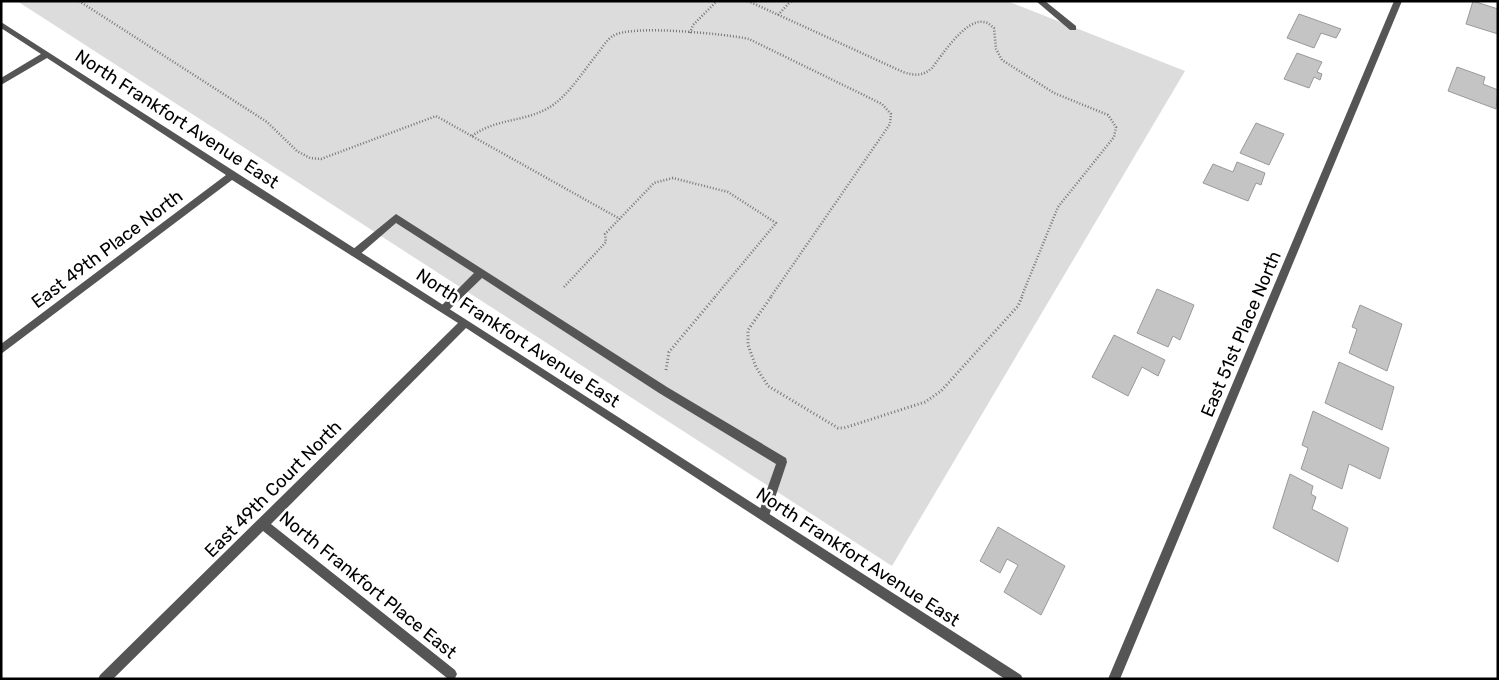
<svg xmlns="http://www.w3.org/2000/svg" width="1499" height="680" viewBox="0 0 1499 680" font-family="Rubik,sans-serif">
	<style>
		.green { fill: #dcdcdc }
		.building { fill: #c4c4c4; stroke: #999 }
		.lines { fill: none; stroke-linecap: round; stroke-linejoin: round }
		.path-far1 { stroke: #777; stroke-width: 2.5; stroke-dasharray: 1 2; stroke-linecap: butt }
		.path { stroke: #777; stroke-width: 3; stroke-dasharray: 1 2.5; stroke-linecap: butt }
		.service { fill: #555; fill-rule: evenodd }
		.minor { fill: #555; fill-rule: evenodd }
		.labels { text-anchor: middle; stroke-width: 5; stroke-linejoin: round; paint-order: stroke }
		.street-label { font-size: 18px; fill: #000; stroke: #fff }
	</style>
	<rect width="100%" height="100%" fill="#fff"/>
	<!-- green -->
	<polygon class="green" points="17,1 1007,1 1185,71 892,566"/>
	<!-- building -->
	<g class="building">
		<polygon points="1473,1 1498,9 1498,34 1466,24"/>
		<polygon points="1299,14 1341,29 1336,38 1321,33 1314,48 1287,38"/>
		<polygon points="1297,53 1322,62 1317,72 1322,74 1320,80 1314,77 1309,88 1284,79"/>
		<polygon points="1457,67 1485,77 1483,84 1498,90 1496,109 1448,91"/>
		<polygon points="1256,123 1284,134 1269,165 1240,153"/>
		<polygon points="1237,162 1265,173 1261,185 1256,183 1248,201 1203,183 1213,164 1233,172"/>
		<polygon points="1157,289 1194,305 1180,340 1173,336 1168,347 1137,333"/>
		<polygon points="1360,305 1402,324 1387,371 1349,353 1357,329 1352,327"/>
		<polygon points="1114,335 1165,360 1158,376 1142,367 1128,396 1092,377"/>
		<polygon points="1339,362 1394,387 1382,430 1325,403"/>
		<polygon points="1313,411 1389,448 1380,479 1349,464 1342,489 1301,469 1308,448 1302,445"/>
		<polygon points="1290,474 1313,486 1311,494 1316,497 1312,509 1348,528 1338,562 1273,528"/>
		<polygon points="998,527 1065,566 1041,615 1004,592 1018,565 1007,559 1000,573 980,561"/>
	</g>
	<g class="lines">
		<!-- path-far1 -->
		<g class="path-far1">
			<polyline points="79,1 267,122 297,151 310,158 321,159 436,116 620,219"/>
			<path d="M748,1L903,72C915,76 923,76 932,68C942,55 966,18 984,22C988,22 991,26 994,28L996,49L1002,60L1054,93L1108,115L1116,127L1114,137L1058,207L1021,298"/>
			<polyline points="778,15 791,1"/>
			<polyline points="690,33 693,25 717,1"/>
			<path d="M472,136C496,118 526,122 550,107C570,94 583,71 598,53C602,48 607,39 613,36C629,24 727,34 749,39L882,104L891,114L890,124L770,298"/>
			<polyline points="564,287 606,242 605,234 654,183 673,178 728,192 776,223 714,298"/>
		</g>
		<!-- path -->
		<g class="path">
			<polyline points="771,297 748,330 748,345 756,367 768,386 838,428 844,428 925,402 941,391 1018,306 1022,297"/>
			<polyline points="666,370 669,352 715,297"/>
		</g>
		<!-- service -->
		<polygon class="service" points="396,214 667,387 786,458 787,462 768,519 764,520 760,519 758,515 776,464 659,393 482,278 447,312 441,312 439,309 441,306 474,273 396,223 358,256 352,256 350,253 352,250"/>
		<!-- minor -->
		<g class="minor">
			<polygon points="1036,1 1045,1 1076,26 1076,30 1070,30"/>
			<polygon points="1394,1 1402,1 1120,679 1108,679"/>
			<polygon points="1,22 1021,675 1023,679 1005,679 466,328 271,524 455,670 457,674 455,678 447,678 263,531 113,679 98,679 100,675 458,323 232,180 1,354 1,344 226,175 47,58 1,85 1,78 41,54 1,28"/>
		</g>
	</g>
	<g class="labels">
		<!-- street labels -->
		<g class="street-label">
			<text transform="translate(177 119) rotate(33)" y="6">North Frankfort Avenue East</text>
			<text transform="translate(107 249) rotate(-37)" y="6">East 49th Place North</text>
			<text transform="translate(1241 334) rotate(-67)" y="6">East 51st Place North</text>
			<text transform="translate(518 338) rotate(33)" y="6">North Frankfort Avenue East</text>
			<text transform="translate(273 489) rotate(-45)" y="6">East 49th Court North</text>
			<text transform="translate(858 557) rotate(33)" y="6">North Frankfort Avenue East</text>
			<text transform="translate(368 585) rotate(39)" y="6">North Frankfort Place East</text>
		</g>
	</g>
	<!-- border -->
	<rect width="1499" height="680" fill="none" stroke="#000000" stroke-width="5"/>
</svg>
